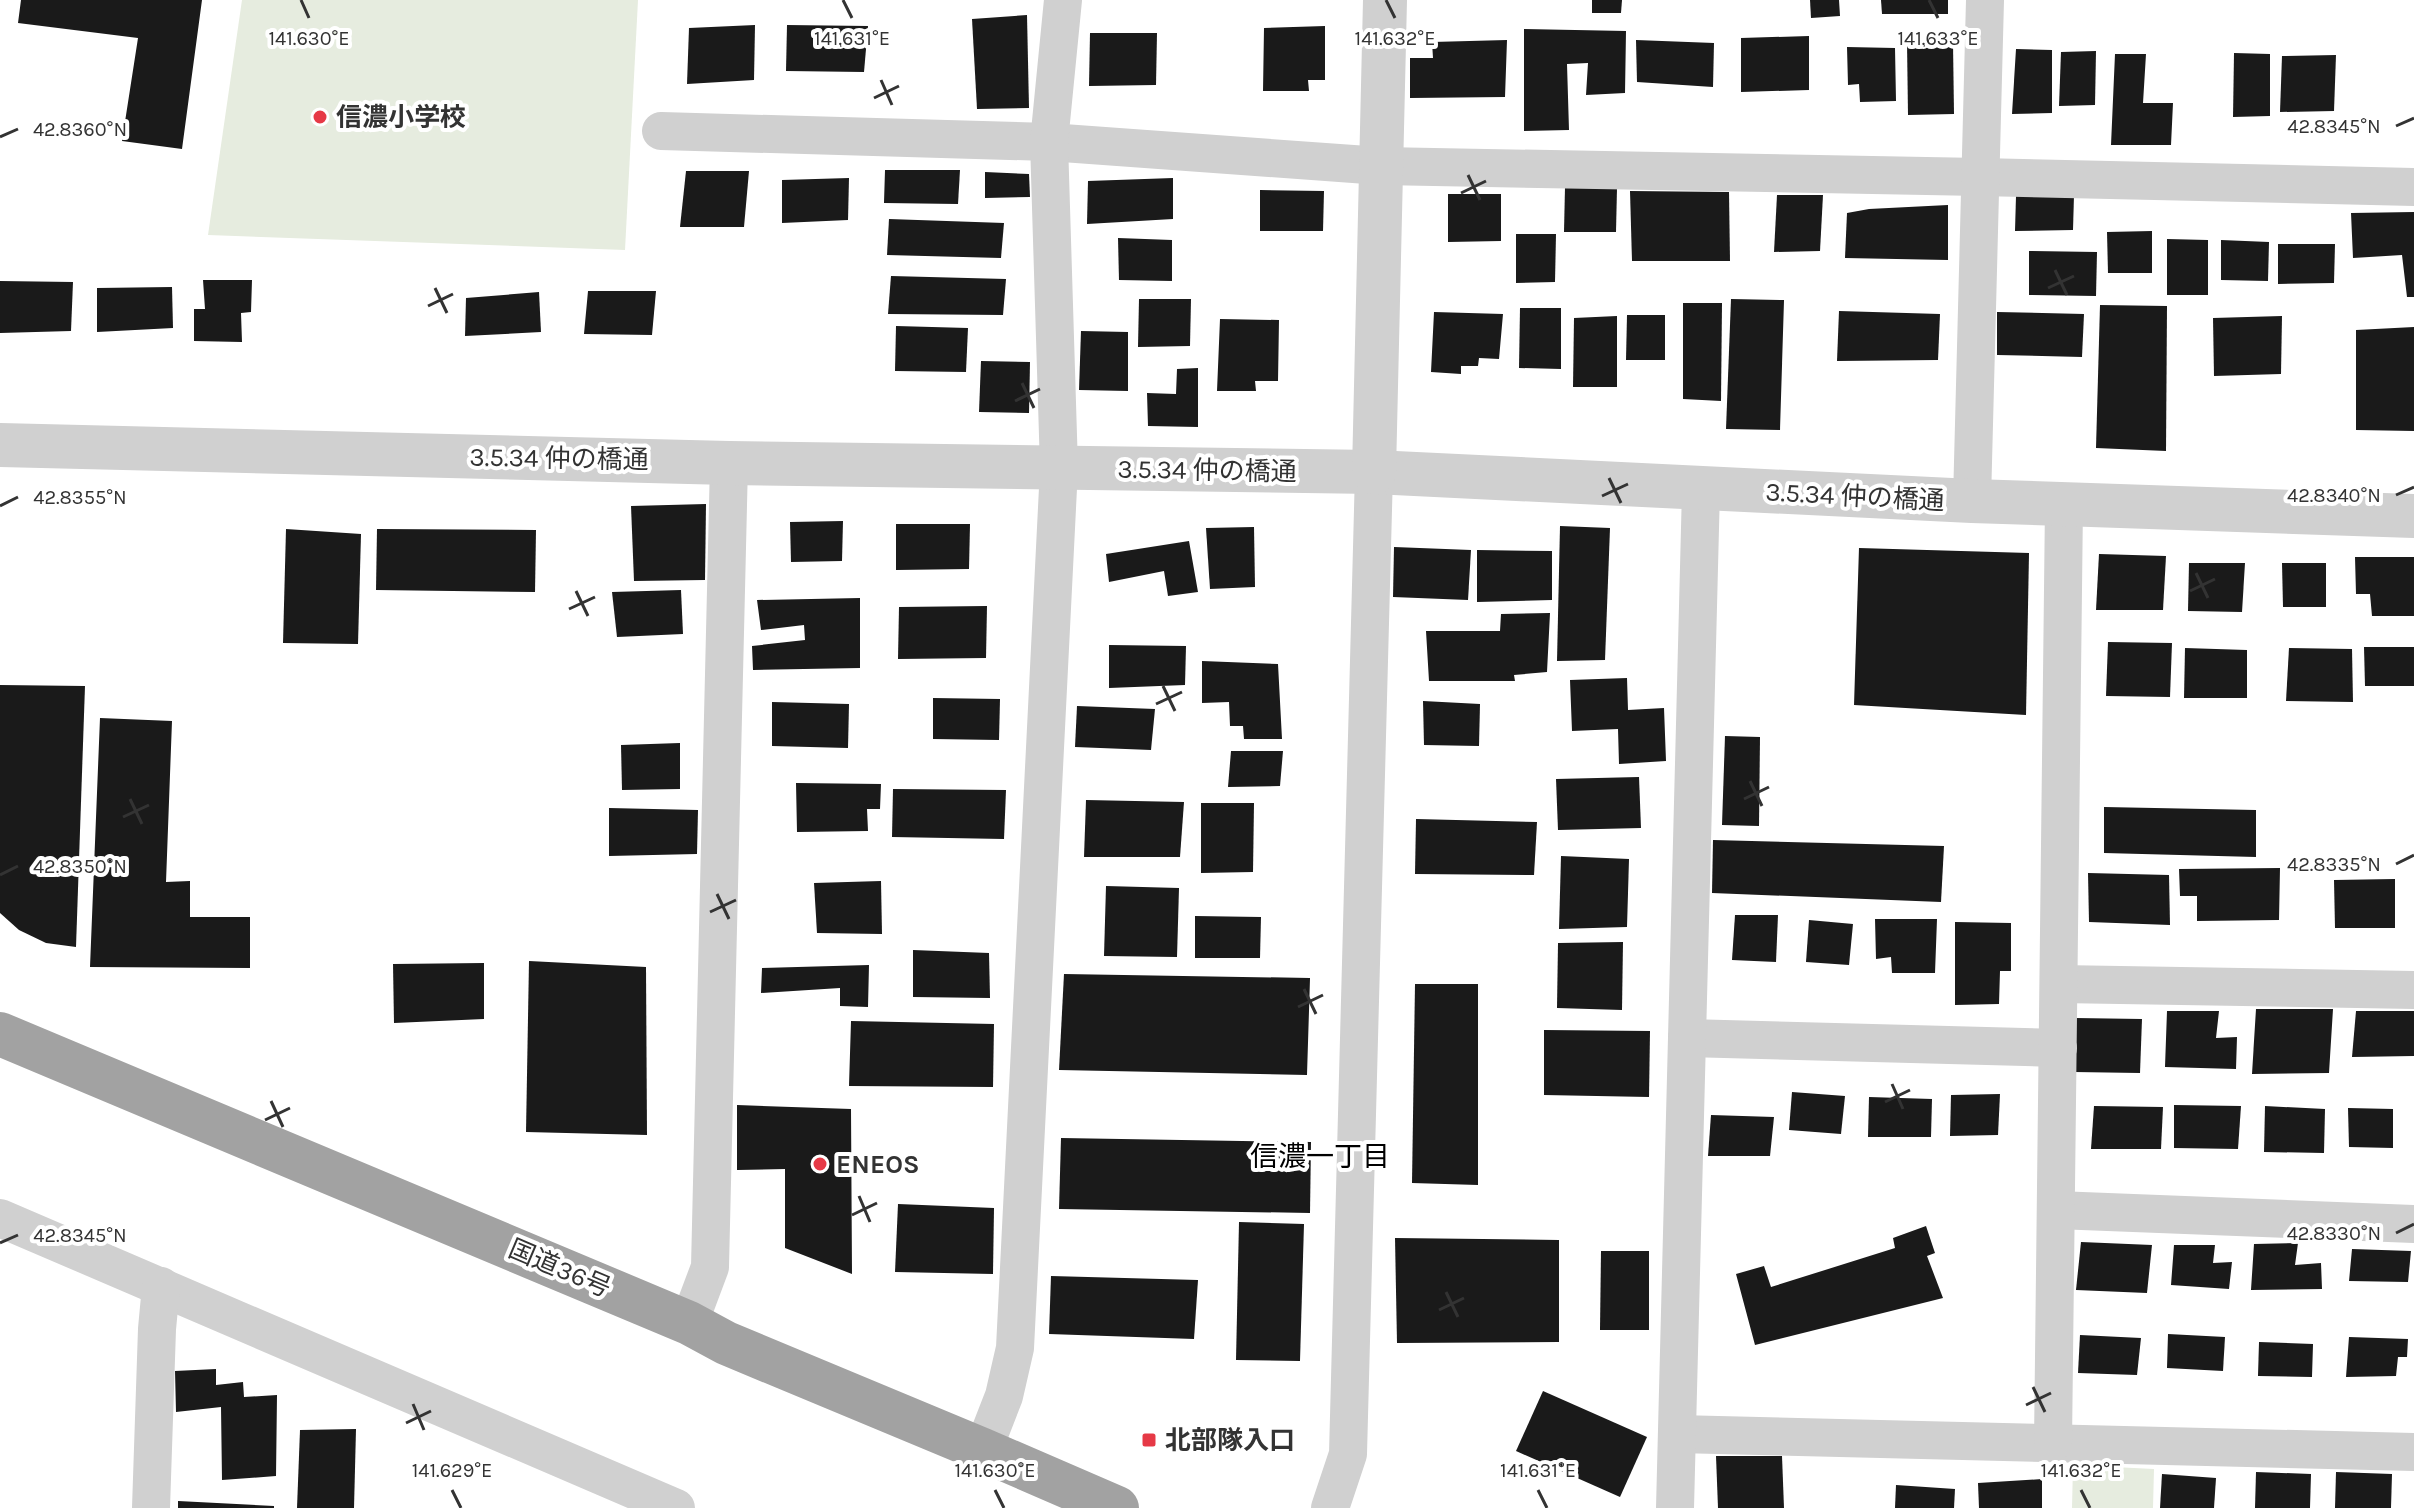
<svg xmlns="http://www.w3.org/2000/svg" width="2414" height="1508" viewBox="0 0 2414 1508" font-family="Karla,'Noto Sans JP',sans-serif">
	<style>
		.green { fill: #e6ecdf }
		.building { fill: #1a1a1a }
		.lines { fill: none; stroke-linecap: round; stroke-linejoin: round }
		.minor { stroke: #d0d0d0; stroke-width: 38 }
		.tertiary { stroke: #d0d0d0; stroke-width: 44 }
		.trunk { stroke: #a2a2a2; stroke-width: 44 }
		.ticks { fill: none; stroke: #333; stroke-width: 3 }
		.poi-dot { fill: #e63946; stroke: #fff; stroke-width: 3 }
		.labels { text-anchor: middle; stroke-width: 8; stroke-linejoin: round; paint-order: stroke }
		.poi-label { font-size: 26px; font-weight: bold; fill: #333; stroke: #fff; text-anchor: start }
		.street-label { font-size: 26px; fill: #333; stroke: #fff }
		.neighbourhood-label { font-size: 28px; fill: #000; stroke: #fff }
		.ticks-label { font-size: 20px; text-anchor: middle; fill: #333; stroke: #fff; stroke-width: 8; stroke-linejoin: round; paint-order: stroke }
	</style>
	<rect width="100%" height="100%" fill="#fff"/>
	<!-- green -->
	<g class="green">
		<polygon points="242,0 638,0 625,250 208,235"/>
		<polygon points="2073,1465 2154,1469 2153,1508 2072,1508"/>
	</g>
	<!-- building -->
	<g class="building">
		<polygon points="21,0 202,0 182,149 122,141 138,38 18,23"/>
		<polygon points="1592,0 1622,0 1621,13 1592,13"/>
		<polygon points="1810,0 1839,0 1840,16 1811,18"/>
		<polygon points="1881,0 1948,0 1948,14 1882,14"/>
		<polygon points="1027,15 1029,108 977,109 972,19"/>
		<polygon points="755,25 754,80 687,84 689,28"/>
		<polygon points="787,25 868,26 864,72 786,71"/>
		<polygon points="1325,26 1325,80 1308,80 1309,91 1263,91 1264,28"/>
		<polygon points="1524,29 1626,31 1625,93 1586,95 1588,63 1567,64 1569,130 1524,131"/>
		<polygon points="1090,33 1157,33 1156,85 1089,86"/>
		<polygon points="1809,36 1809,90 1741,92 1741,38"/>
		<polygon points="1507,40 1505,97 1410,98 1410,58 1433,58 1432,42"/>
		<polygon points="1636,40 1714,43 1713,87 1637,82"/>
		<polygon points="1907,42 1953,43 1954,114 1908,115"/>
		<polygon points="1847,47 1895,48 1896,101 1860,102 1859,84 1848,85"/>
		<polygon points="2016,49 2052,50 2052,113 2012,114"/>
		<polygon points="2096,51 2095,105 2059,106 2061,52"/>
		<polygon points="2234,53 2270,54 2270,116 2233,117"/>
		<polygon points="2115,54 2146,54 2143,103 2173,103 2171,145 2111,145"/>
		<polygon points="2336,55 2334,111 2280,112 2282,56"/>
		<polygon points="885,170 960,170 958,204 884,203"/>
		<polygon points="686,171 749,171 744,227 680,227"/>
		<polygon points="985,172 1029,174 1030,197 985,198"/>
		<polygon points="849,178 848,220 782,223 782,180"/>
		<polygon points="1173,178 1173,219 1087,224 1088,181"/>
		<polygon points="1565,187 1617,188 1616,232 1564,232"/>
		<polygon points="1260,190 1324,191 1323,231 1260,231"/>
		<polygon points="1630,191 1729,192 1730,261 1632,261"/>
		<polygon points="1448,194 1501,194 1501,241 1448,242"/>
		<polygon points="1777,195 1823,195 1820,251 1774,252"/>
		<polygon points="2074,195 2073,230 2015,231 2016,196"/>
		<polygon points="1948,205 1948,260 1845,258 1847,213 1869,209"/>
		<polygon points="2414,212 2414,297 2407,297 2402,255 2353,258 2351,213"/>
		<polygon points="889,219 1004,223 1001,258 887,255"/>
		<polygon points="2152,231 2152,273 2108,273 2107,232"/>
		<polygon points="1516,234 1556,234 1555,282 1516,283"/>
		<polygon points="1118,238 1172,240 1172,281 1119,280"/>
		<polygon points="2167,239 2208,240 2208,295 2167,295"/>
		<polygon points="2221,240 2269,242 2268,281 2221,280"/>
		<polygon points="2278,244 2335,244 2334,283 2278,284"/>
		<polygon points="2029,251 2097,252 2096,296 2029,295"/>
		<polygon points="891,276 1006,279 1003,315 888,314"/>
		<polygon points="203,280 252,280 251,312 241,313 242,342 194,341 194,309 205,309"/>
		<polygon points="0,281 73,282 71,331 0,333"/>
		<polygon points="172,287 173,328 97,332 97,288"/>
		<polygon points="588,291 656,291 652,335 584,334"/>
		<polygon points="539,292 541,332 465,336 466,298"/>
		<polygon points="1139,299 1191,299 1190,346 1138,347"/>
		<polygon points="1731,299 1784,300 1780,430 1726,429"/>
		<polygon points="1683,303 1722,303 1721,401 1683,399"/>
		<polygon points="2100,305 2167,306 2166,451 2096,448"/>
		<polygon points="1520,308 1561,308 1561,369 1519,368"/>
		<polygon points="1839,311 1940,314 1938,360 1837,361"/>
		<polygon points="1434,312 1503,314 1499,359 1479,358 1478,366 1461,366 1461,374 1431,372"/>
		<polygon points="1997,312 2084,314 2082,357 1997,355"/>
		<polygon points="1627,315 1665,315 1665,360 1626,360"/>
		<polygon points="1617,316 1617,387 1573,387 1574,318"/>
		<polygon points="2282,316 2281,374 2214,376 2213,318"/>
		<polygon points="1220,319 1279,320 1278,381 1255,381 1256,391 1217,391"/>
		<polygon points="896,326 968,328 966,372 895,371"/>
		<polygon points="2414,327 2414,431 2356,430 2356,330"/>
		<polygon points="1081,331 1128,332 1128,391 1079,390"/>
		<polygon points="981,361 1030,362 1029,413 979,412"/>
		<polygon points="1198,368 1198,427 1148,426 1147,393 1176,394 1177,369"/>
		<polygon points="706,504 705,580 634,581 631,506"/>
		<polygon points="843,521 842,561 791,562 790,522"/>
		<polygon points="896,524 970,524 969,569 896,570"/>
		<polygon points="1560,526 1610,528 1605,660 1557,661"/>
		<polygon points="1254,527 1255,587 1210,589 1206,528"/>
		<polygon points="286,529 361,534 358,644 283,643"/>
		<polygon points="377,529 536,530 535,592 376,590"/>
		<polygon points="1189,541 1198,592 1168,596 1164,571 1109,582 1106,554"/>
		<polygon points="1394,547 1471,550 1468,600 1393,597"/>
		<polygon points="1859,548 2029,553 2026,715 1854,705"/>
		<polygon points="1477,550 1552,551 1552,600 1477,602"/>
		<polygon points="2099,554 2166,556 2163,610 2096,610"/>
		<polygon points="2355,557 2414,557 2414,616 2372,616 2370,594 2356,594"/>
		<polygon points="2189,563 2245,563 2242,612 2188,611"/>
		<polygon points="2282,563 2326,563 2326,607 2283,607"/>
		<polygon points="681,590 683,634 617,637 612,592"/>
		<polygon points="860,598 860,668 753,670 752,646 805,640 804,625 761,630 757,600"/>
		<polygon points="987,606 986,658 898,659 899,607"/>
		<polygon points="1550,613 1547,672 1514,675 1515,681 1429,681 1426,631 1500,631 1501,614"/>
		<polygon points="2108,642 2172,643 2170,697 2106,696"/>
		<polygon points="1109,645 1186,646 1185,685 1109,688"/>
		<polygon points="2364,647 2414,647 2414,686 2365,686"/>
		<polygon points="2185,648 2247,650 2247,698 2184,698"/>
		<polygon points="2289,648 2352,649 2353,702 2286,701"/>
		<polygon points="1202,661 1278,664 1282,739 1244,739 1243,726 1230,726 1229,702 1202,703"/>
		<polygon points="1627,678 1628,710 1664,708 1666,761 1619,764 1618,729 1572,731 1570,680"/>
		<polygon points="0,685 85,686 76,947 46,943 19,930 0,913"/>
		<polygon points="933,698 1000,699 999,740 933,739"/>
		<polygon points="1423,701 1480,704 1479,746 1424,745"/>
		<polygon points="772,702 849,704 848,748 772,746"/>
		<polygon points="1077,706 1155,709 1151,750 1075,747"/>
		<polygon points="100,718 172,721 166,882 190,881 190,917 250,917 250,968 90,967"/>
		<polygon points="1725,736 1760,737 1759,826 1722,825"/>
		<polygon points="680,743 680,789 622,790 621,745"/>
		<polygon points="1231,751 1283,751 1280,786 1228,787"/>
		<polygon points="1639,777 1641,828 1558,830 1556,779"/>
		<polygon points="796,783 881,784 880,809 867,809 868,831 797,832"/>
		<polygon points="893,789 1006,790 1004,839 892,837"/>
		<polygon points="1086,800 1184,802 1180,857 1084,857"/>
		<polygon points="1201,803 1254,803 1253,872 1201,873"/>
		<polygon points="2104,807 2256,810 2256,857 2104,853"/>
		<polygon points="609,808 698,810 697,854 609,856"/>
		<polygon points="1416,819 1537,822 1534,875 1415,874"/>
		<polygon points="1713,840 1944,846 1941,902 1712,893"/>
		<polygon points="1561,856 1629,859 1627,927 1559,929"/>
		<polygon points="2280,868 2279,920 2197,921 2197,896 2180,896 2179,869"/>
		<polygon points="2088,873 2169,875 2170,925 2089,922"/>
		<polygon points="2395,879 2395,928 2335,928 2334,880"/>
		<polygon points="881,881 882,934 817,933 814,883"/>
		<polygon points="1106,886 1179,888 1177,957 1104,956"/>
		<polygon points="1735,915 1778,915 1776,962 1732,960"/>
		<polygon points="1195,916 1261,917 1260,958 1195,958"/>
		<polygon points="1875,919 1937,919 1935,973 1892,973 1891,957 1876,959"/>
		<polygon points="1809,920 1853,924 1849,965 1806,962"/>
		<polygon points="1955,922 2011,923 2011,971 2000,971 1999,1004 1955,1005"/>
		<polygon points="1623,942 1622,1010 1557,1008 1558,943"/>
		<polygon points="913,950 989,953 990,998 913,997"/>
		<polygon points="529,961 646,967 647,1135 526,1132"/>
		<polygon points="484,963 484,1019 394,1023 393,964"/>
		<polygon points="869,965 868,1007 840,1006 840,988 761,993 762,968"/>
		<polygon points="1064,974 1310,978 1307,1075 1059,1070"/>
		<polygon points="1415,984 1478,984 1478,1185 1412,1183"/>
		<polygon points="2256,1009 2333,1009 2329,1073 2252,1074"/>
		<polygon points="2167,1011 2219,1011 2216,1038 2237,1037 2236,1069 2165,1067"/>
		<polygon points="2356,1011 2414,1011 2414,1056 2352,1057"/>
		<polygon points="2075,1018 2142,1019 2140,1073 2074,1072"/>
		<polygon points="851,1021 994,1024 993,1087 849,1086"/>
		<polygon points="1544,1030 1650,1031 1649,1097 1544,1095"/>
		<polygon points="1792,1092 1845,1096 1841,1134 1789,1130"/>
		<polygon points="2000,1094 1998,1135 1950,1136 1951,1095"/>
		<polygon points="1869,1097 1932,1099 1931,1137 1868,1137"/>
		<polygon points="737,1105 851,1109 852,1274 785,1248 785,1169 737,1170"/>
		<polygon points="2174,1105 2241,1106 2238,1149 2174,1148"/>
		<polygon points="2094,1106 2163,1107 2161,1149 2091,1149"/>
		<polygon points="2265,1106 2325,1109 2324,1153 2264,1152"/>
		<polygon points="2348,1108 2393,1109 2393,1148 2349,1147"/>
		<polygon points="1711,1115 1774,1117 1770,1156 1708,1156"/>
		<polygon points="1061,1138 1311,1142 1310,1213 1059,1209"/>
		<polygon points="898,1204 994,1208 993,1274 895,1272"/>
		<polygon points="1239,1222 1304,1224 1300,1361 1236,1360"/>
		<polygon points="1926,1226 1935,1253 1927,1256 1943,1298 1755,1345 1736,1274 1764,1266 1771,1287 1895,1248 1893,1238"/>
		<polygon points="1395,1238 1559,1240 1559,1342 1397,1343"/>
		<polygon points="2081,1242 2152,1245 2147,1293 2076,1290"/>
		<polygon points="2298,1243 2295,1265 2321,1263 2322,1289 2251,1290 2254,1244"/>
		<polygon points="2174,1245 2215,1245 2213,1263 2232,1262 2229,1289 2171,1285"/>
		<polygon points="2352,1249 2411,1251 2408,1282 2349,1281"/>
		<polygon points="1601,1251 1649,1251 1649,1330 1600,1330"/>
		<polygon points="1051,1276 1198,1280 1194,1339 1049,1334"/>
		<polygon points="2168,1334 2225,1337 2223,1371 2167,1368"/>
		<polygon points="2080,1335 2141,1338 2137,1375 2078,1373"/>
		<polygon points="2349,1337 2408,1339 2407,1357 2398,1357 2396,1376 2346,1377"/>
		<polygon points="2259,1342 2313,1344 2312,1377 2258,1376"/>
		<polygon points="216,1369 216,1385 243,1382 244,1397 277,1395 276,1476 222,1480 221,1407 176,1412 175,1371"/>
		<polygon points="1543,1391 1647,1437 1620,1497 1516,1451"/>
		<polygon points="356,1429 354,1508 297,1508 300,1430"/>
		<polygon points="1716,1456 1782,1456 1784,1508 1718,1508"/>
		<polygon points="2256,1472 2311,1474 2310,1508 2255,1508"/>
		<polygon points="2336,1472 2392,1474 2391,1508 2335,1508"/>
		<polygon points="2162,1474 2216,1478 2214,1508 2160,1508"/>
		<polygon points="2042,1479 2042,1508 1979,1508 1978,1483"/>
		<polygon points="1896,1485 1955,1489 1954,1508 1895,1508"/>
		<polygon points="178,1501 274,1506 274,1508 178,1508"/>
	</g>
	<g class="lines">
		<!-- minor -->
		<g class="minor">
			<polyline points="661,131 1049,142 1381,166 1980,177 2414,187"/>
			<polyline points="1972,501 1985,0"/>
			<polyline points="2059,984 2414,990"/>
			<polyline points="1687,1038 2058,1048"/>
			<polyline points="2056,1210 2414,1224"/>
			<polyline points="0,1218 676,1508"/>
			<polyline points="689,1323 710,1267 729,463"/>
			<polyline points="1677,1434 2414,1452"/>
			<polyline points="2053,1443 2064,504"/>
			<polyline points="983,1450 1004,1396 1015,1348 1059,468 1049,142 1063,0"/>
			<polyline points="151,1508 157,1329 161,1286"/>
			<polyline points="1330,1508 1348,1454 1374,472"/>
			<polyline points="1675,1508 1701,489"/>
		</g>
		<!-- tertiary -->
		<g class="tertiary">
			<polyline points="0,445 729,463 1374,472 1972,501 2414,516"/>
			<polyline points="1374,472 1385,0"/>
		</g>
		<!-- trunk -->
		<polyline class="trunk" points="0,1034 689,1323 726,1343 983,1450 1117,1508"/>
	</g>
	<!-- ticks -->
	<path class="ticks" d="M301,0L309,18M843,0L852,18M1386,0L1395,18M1929,0L1938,18M881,80L892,105M874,98L899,86M2396,126L2414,118M0,137L18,129M1468,175L1480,200M1461,193L1486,181M2055,270L2067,295M435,288L447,313M2048,288L2074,276M428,306L453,294M1022,383L1034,408M1015,401L1040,389M1609,478L1621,503M2396,495L2414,487M1602,496L1628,484M0,506L18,497M2196,573L2208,598M576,591L588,616M2190,591L2215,579M569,609L595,597M1163,686L1175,711M1156,704L1182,692M1750,781L1762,806M130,799L142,824M1744,799L1769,787M123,817L149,805M2396,864L2414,855M0,875L18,866M717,894L729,919M710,912L736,900M1304,989L1316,1014M1298,1007L1323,995M1892,1084L1903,1109M271,1101L283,1127M1885,1102L1910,1090M265,1120L290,1108M859,1196L870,1222M852,1215L877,1203M2396,1233L2414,1224M0,1243L18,1235M1446,1292L1458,1317M1439,1310L1464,1298M2033,1387L2045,1412M413,1404L424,1430M2026,1405L2051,1393M406,1423L431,1411M452,1490L461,1508M995,1490L1004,1508M1538,1490L1547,1508M2081,1490L2090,1508"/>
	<!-- markers -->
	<g class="poi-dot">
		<circle cx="320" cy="117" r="8"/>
		<circle cx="820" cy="1164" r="8"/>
		<rect x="1141" y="1432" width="16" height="16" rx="4"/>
	</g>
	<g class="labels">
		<!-- poi labels -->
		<g class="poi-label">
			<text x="336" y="126">信濃小学校</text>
			<text x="836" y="1173">ENEOS</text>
			<text x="1165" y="1449">北部隊入口</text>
		</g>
		<!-- street labels -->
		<g class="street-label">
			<text transform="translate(559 458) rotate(1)" y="9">3.5.34 仲の橋通</text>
			<text transform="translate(1207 470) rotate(1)" y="9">3.5.34 仲の橋通</text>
			<text transform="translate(1855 496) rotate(3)" y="9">3.5.34 仲の橋通</text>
			<text transform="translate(560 1268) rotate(23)" y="9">国道36号</text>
		</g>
		<!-- neighbourhood labels -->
		<g class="neighbourhood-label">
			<text x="1320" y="1166">信濃一丁目</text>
		</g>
	</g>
	<g class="ticks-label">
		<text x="309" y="45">141.630°E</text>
		<text x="852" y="45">141.631°E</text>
		<text x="1395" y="45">141.632°E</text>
		<text x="1938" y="45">141.633°E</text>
		<text x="2334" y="133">42.8345°N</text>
		<text x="80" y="136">42.8360°N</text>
		<text x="2334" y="502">42.8340°N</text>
		<text x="80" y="504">42.8355°N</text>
		<text x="2334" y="871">42.8335°N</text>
		<text x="80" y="873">42.8350°N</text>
		<text x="2334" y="1240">42.8330°N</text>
		<text x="80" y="1242">42.8345°N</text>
		<text x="995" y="1477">141.630°E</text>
		<text x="1538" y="1477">141.631°E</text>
		<text x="2081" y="1477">141.632°E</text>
		<text x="452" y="1477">141.629°E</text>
	</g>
</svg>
